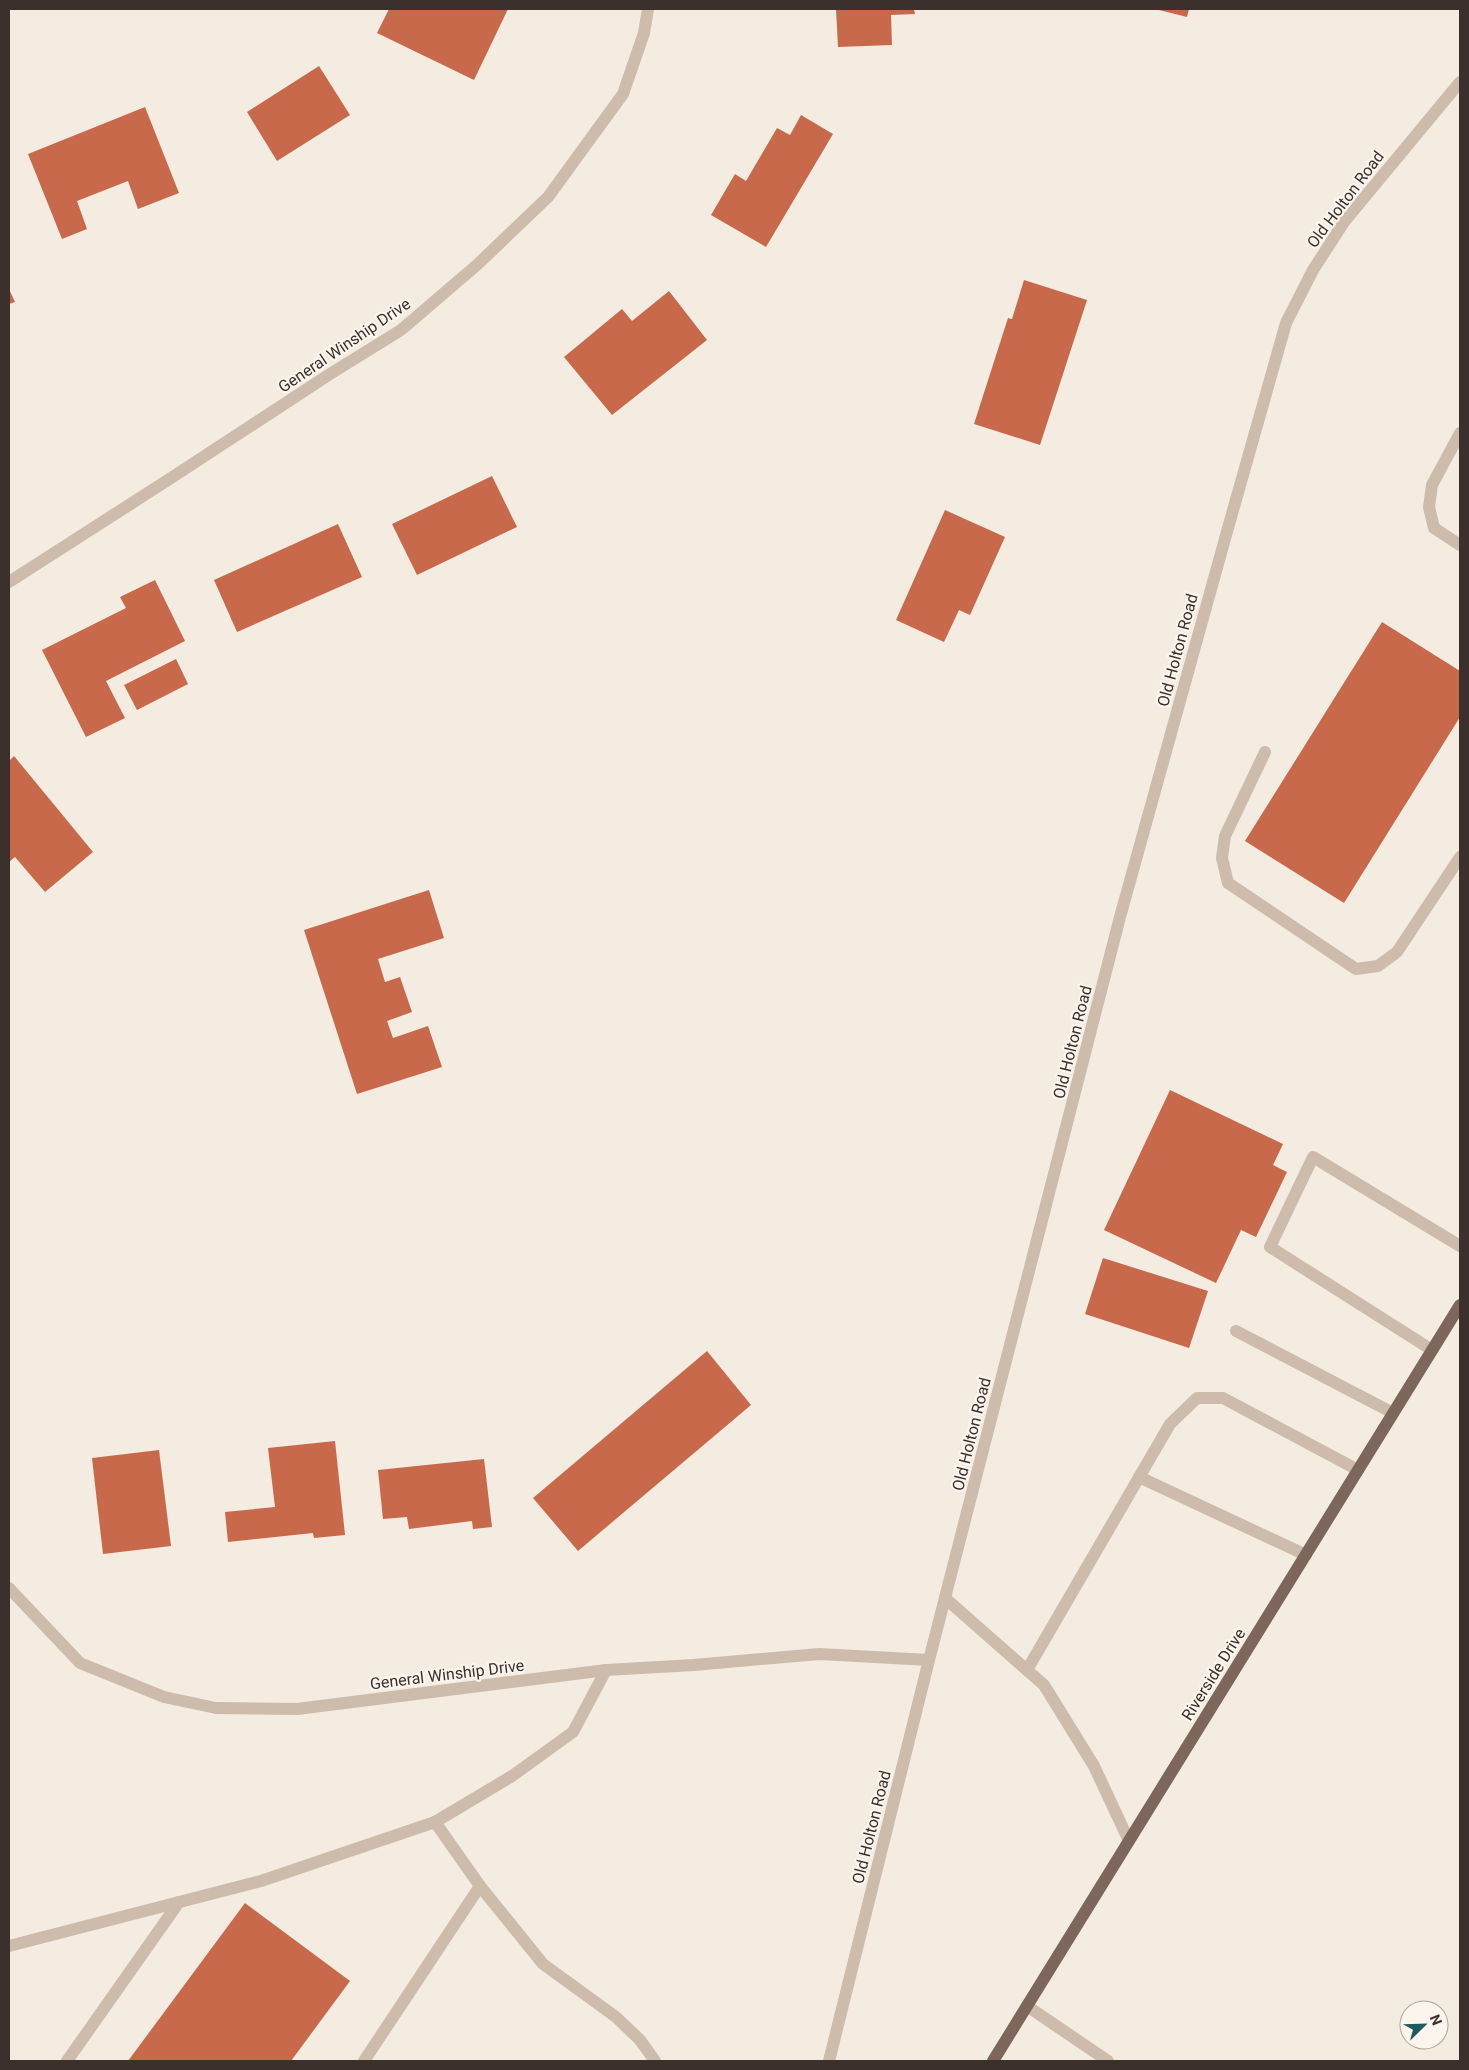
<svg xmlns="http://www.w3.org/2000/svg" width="1469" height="2070" viewBox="0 0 1469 2070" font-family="Roboto,sans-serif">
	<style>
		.building { fill: #c8694b }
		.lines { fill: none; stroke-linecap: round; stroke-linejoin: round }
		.service { stroke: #cdbbac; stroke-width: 12 }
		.minor { stroke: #cdbbac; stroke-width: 12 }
		.primary { stroke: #7d675c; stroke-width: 12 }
		.labels { text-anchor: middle; stroke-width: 4.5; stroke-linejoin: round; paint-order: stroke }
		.street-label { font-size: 16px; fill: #3b302b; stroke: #fbf5ee }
	</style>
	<rect width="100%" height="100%" fill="#f4ebe1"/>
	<!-- building -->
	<g class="building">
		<polygon points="389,9 508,9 474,80 377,33"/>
		<polygon points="836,9 914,9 915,14 891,15 892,45 838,47"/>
		<polygon points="1155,9 1189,9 1187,17"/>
		<polygon points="319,66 350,115 277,161 247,112"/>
		<polygon points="145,107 179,193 138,209 128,181 77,201 87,229 62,239 28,154"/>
		<polygon points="801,115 833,134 766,247 711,215 735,174 746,181 777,128 790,135"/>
		<polygon points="1024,280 1087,300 1040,445 974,424 1008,318 1012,319"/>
		<polygon points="9,289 15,302 9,304"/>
		<polygon points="669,291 707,340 612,415 564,357 622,309 632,321"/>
		<polygon points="492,476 517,527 417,575 392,524"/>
		<polygon points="945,510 1005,537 970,615 959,610 944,642 896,620"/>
		<polygon points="338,524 362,577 237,632 214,580"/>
		<polygon points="155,580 185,641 106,681 125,718 86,737 42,650 126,608 120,597"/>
		<polygon points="1382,622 1460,671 1460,717 1344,903 1245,841"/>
		<polygon points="176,659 188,684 137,710 124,685"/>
		<polygon points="14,756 93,852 45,892 15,857 9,862 9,761"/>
		<polygon points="429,890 444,938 378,959 385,982 400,977 412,1012 387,1021 393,1038 428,1026 442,1067 357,1094 304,930"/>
		<polygon points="1170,1090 1283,1144 1273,1165 1287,1172 1256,1237 1241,1230 1216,1283 1104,1230"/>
		<polygon points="1103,1258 1208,1291 1189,1348 1085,1314"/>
		<polygon points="707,1351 751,1405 578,1551 533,1498"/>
		<polygon points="335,1441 345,1535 314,1538 313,1533 228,1542 225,1512 275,1507 268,1448"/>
		<polygon points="159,1450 171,1546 103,1554 92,1458"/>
		<polygon points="484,1459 492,1527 473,1529 472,1521 409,1529 407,1517 383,1519 378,1470"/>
		<polygon points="245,1903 350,1981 291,2061 128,2061"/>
	</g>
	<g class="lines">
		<!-- service -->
		<g class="service">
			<polyline points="1460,433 1432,485 1429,507 1434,528 1460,545"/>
			<polyline points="1265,752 1225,836 1222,858 1228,883 1356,969 1378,966 1397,952 1460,857"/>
			<polyline points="1236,1331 1393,1413"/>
			<polyline points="1432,1350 1270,1247 1313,1157 1460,1246"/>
			<polyline points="1139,1477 1306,1555"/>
			<polyline points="945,1598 1044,1685 1094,1766 1129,1841"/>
			<polyline points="1027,1670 1170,1424 1197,1398 1223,1398 1358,1470"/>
			<polyline points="435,1822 480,1886 543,1964 616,2017 640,2040 655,2061"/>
			<polyline points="9,1946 261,1881 435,1822 512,1776 573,1732 606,1670"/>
			<polyline points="1027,2006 1108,2061"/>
			<polyline points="67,2061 179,1902"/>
			<polyline points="364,2061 480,1886"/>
		</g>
		<!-- minor -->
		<g class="minor">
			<polyline points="9,582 171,478 330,374 401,330 478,264 548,197 623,94 644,33 648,9"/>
			<polyline points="9,1588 80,1663 164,1697 216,1708 297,1709 606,1670 694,1665 819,1654 929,1660"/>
			<polyline points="829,2061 929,1660 1120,917 1228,528 1286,323 1313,270 1344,222 1460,82"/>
		</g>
		<!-- primary -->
		<polyline class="primary" points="993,2061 1460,1305"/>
	</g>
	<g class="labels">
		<!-- street labels -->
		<g class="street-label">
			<text transform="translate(1345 199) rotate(-53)" y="6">Old Holton Road</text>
			<text transform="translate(344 345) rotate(-34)" y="6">General Winship Drive</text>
			<text transform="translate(1177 650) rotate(-75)" y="6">Old Holton Road</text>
			<text transform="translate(1072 1042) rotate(-76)" y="6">Old Holton Road</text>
			<text transform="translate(971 1434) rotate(-76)" y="6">Old Holton Road</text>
			<text transform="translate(447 1674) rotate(-7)" y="6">General Winship Drive</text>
			<text transform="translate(1213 1674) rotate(-58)" y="6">Riverside Drive</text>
			<text transform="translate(871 1827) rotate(-76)" y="6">Old Holton Road</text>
		</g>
	</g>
	<!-- border -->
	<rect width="1469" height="2070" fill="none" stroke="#3b302b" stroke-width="20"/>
	<!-- north arrow -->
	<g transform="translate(1424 2025) rotate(67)"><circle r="24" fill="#fbf5ee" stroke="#aea6a0"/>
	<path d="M0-4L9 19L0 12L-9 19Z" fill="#1f5a5e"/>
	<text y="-8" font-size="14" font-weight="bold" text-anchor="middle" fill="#3b302b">N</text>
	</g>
</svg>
